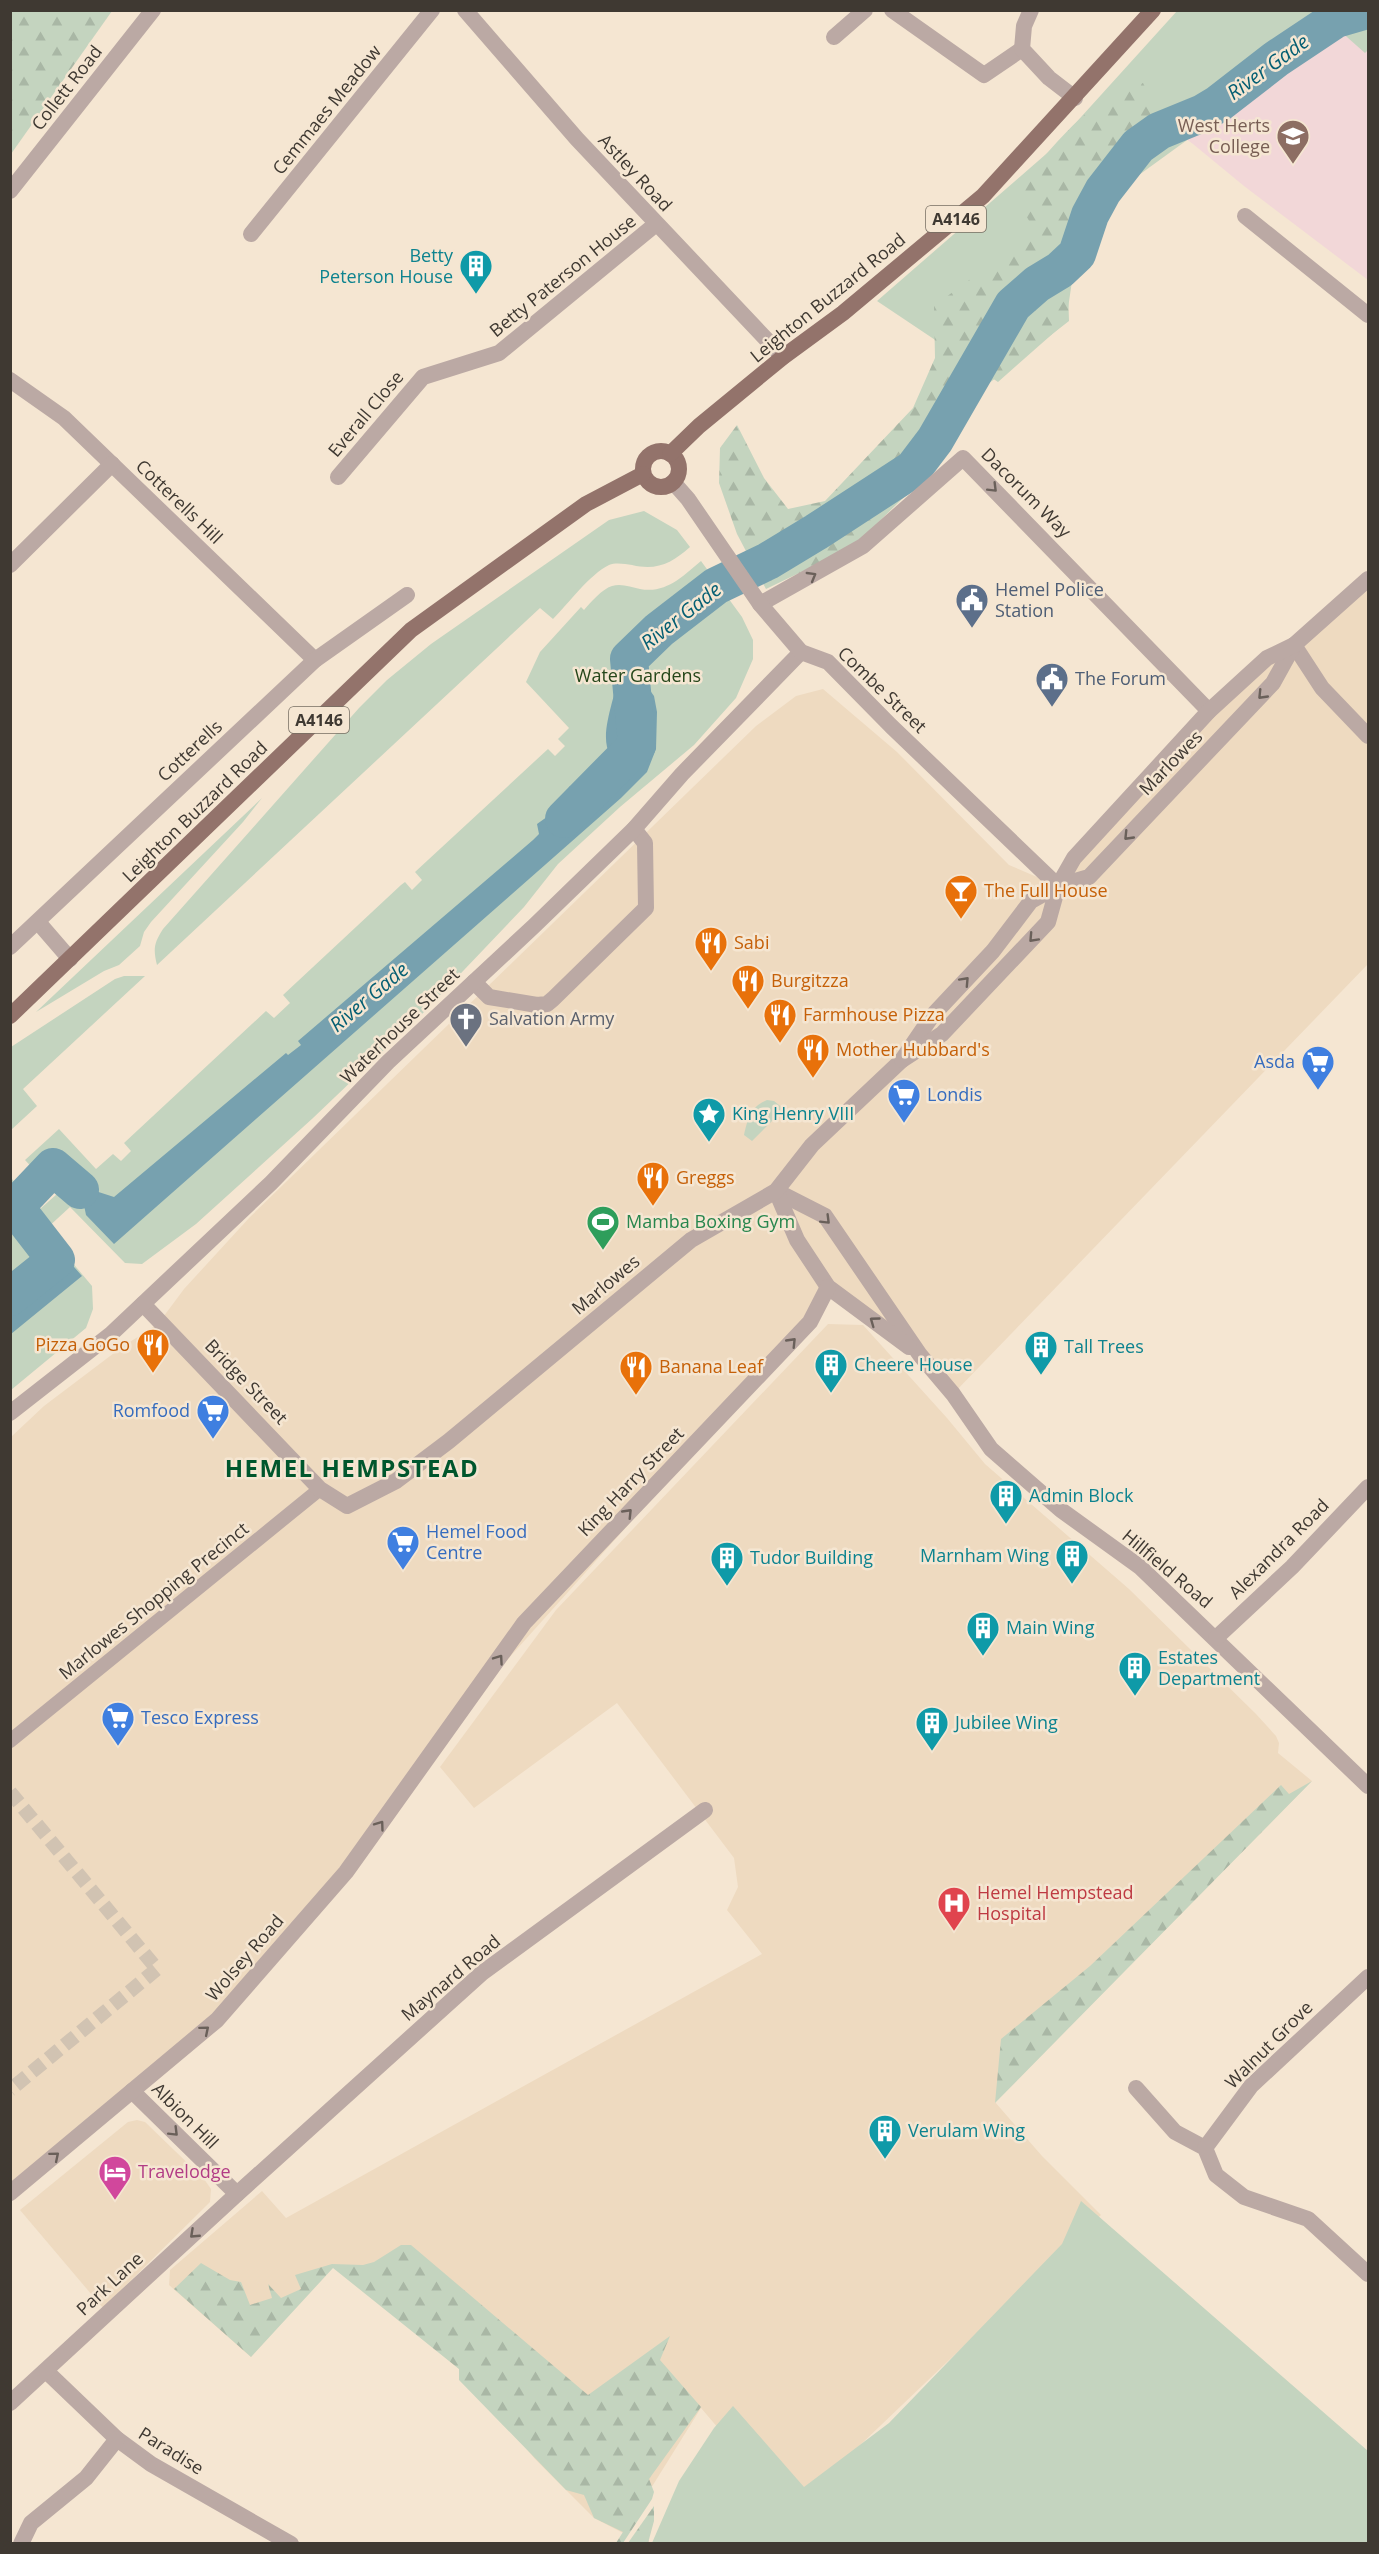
<svg xmlns="http://www.w3.org/2000/svg" width="1379" height="2554" viewBox="0 0 1379 2554" font-family="'Open Sans',sans-serif">
	<style>
		.built { fill: #eedac0 }
		.education { fill: #f2d7d8 }
		.green { fill: #c4d4bf }
		.forest { fill: url(#forest-firs) }
		.water { fill: #77a1af }
		.lines { fill: none; stroke-linecap: round; stroke-linejoin: round }
		.river { stroke: #77a1af; stroke-width: 38 }
		.pedestrian-tunnel { stroke: #d1c3b2; stroke-width: 14; stroke-dasharray: 14 7; stroke-linecap: butt }
		.pedestrian { stroke: #bba9a4; stroke-width: 14 }
		.minor { stroke: #bba9a4; stroke-width: 16 }
		.tertiary { stroke: #bba9a4; stroke-width: 16 }
		.primary { stroke: #93736b; stroke-width: 16 }
		.oneway { stroke: #6a605a }
		.labels { text-anchor: middle; stroke-width: 5; stroke-linejoin: round; paint-order: stroke }
		.shield { fill: #f5e6d2; stroke: #766d62; stroke-width: 1.5 }
		.shield-label { font-size: 16px; font-weight: bold; fill: #3f3932 }
		.street-label { font-size: 18px; fill: #3f3932; stroke: #f5e6d2 }
		.education-label { font-size: 18px; fill: #785e54; stroke: #f5e6d2; text-anchor: end }
		.culture-label { font-size: 18px; fill: #0d838f; stroke: #f5e6d2; text-anchor: start }
		.service-label { font-size: 18px; fill: #4e5e75; stroke: #f5e6d2; text-anchor: start }
		.park-label { font-size: 18px; fill: #25461a; stroke: #f5e6d2 }
		.food-label { font-size: 18px; fill: #c56008; stroke: #f5e6d2; text-anchor: start }
		.worship-label { font-size: 18px; fill: #5b616d; stroke: #f5e6d2; text-anchor: start }
		.shop-label { font-size: 18px; fill: #366cbe; stroke: #f5e6d2; text-anchor: start }
		.leisure-label { font-size: 18px; fill: #27864d; stroke: #f5e6d2; text-anchor: start }
		.health-label { font-size: 18px; fill: #be3a42; stroke: #f5e6d2; text-anchor: start }
		.hotel-label { font-size: 18px; fill: #b23c85; stroke: #f5e6d2; text-anchor: start }
		.water-label { font-size: 20px; font-style: italic; fill: #055f73; stroke: #f5e6d2 }
		.district-label { font-size: 24px; font-weight: bold; letter-spacing: 1.5px; fill: #00562d; stroke: #f5e6d2 }
	</style>
	<defs>
		<pattern id="forest-firs" width="22" height="20" patternUnits="userSpaceOnUse" patternTransform="scale(1.5)"><rect width="22" height="20" fill="#c4d4bf"/><path d="M5 1l3.5 6h-7zM16 11l3.5 6h-7z" fill="#a9b7a5"/></pattern>
	</defs>
	<rect width="100%" height="100%" fill="#f5e6d2"/>
	<!-- built -->
	<g class="built">
		<polygon points="1368,579 1368,964 953,1394 924,1361 828,1287 810,1322 465,1707 346,1872 217,2020 11,2193 11,1437 44,1406 122,1347 158,1324 184,1289 250,1217 756,726 796,696 823,689 897,752 1009,865 1058,886 1192,728"/>
		<polygon points="828,1324 863,1325 947,1418 985,1464 1129,1589 1256,1714 1276,1736 1279,1743 1278,1753 1312,1781 995,2102 1042,2156 1101,2215 790,2512 701,2408 623,2533 594,2518 535,2459 459,2369 333,2264 251,2357 169,2285 170,2270 262,2191 286,2218 762,1954 727,1910 738,1887 734,1858 617,1703 474,1808 440,1767 556,1610"/>
		<polygon points="137,2120 145,2122 204,2179 211,2189 210,2202 103,2308 20,2210 128,2122"/>
	</g>
	<!-- education -->
	<polygon class="education" points="1368,11 1368,280 1244,186 1193,144 1141,107"/>
	<!-- green -->
	<g class="green">
		<polygon points="1177,11 1368,11 1368,50 1365,53 1339,30 1121,188 1077,247 1066,322 998,382 877,301 1053,148"/>
		<path d="M644,511L677,530L690,547C672,563 657,571 632,565C625,564 616,562 609,565C590,574 568,604 553,619L540,608L157,965C153,949 154,943 163,929L359,708L387,680L431,644L609,520Z"/>
		<path d="M701,561L742,617L753,640V659L736,698L694,745L620,807L558,864L524,907L423,1013L313,1118L196,1224L142,1264L125,1263L70,1207L45,1230L92,1286L93,1309L86,1328L11,1390V1178L32,1201L25,1209L32,1216L57,1194L25,1160L59,1129L96,1169L113,1154L121,1161L131,1151L124,1143L266,1011L274,1018L290,1003L283,995L401,885L405,882L412,890L422,880L415,872L548,749L555,756L565,746L558,739L569,728L526,682L540,652L581,607L584,610C591,602 602,589 612,586C621,583 631,587 640,589C666,594 683,576 701,561Z"/>
		<polygon points="262,798 243,822 151,922 144,932 140,946 119,965 104,971 36,1012"/>
		<polygon points="124,976 145,976 23,1089 37,1106 11,1130 11,1047 115,979"/>
		<path d="M767,1100L774,1101L784,1109L752,1141L744,1135C748,1119 750,1107 767,1100Z"/>
		<polygon points="1081,2201 1368,2451 1368,2543 652,2543 679,2481 714,2428 733,2406 804,2487 889,2423 1062,2244"/>
	</g>
	<!-- forest -->
	<g class="forest">
		<polygon points="11,10 112,11 11,154 10,11"/>
		<path d="M1143,83L1167,131L1116,185L1076,245L1068,291L1069,321L979,391L941,445L944,458L853,547L766,589L737,534L719,483L720,448L737,425L764,478L788,509L825,501L913,408L935,358L934,306L1035,231L1013,193C1048,154 1090,93 1143,83Z"/>
		<polygon points="1312,1781 995,2103 1001,2039 1090,1966 1281,1785 1289,1794"/>
		<polygon points="401,2245 411,2245 588,2395 670,2336 660,2360 701,2407 649,2479 654,2492 652,2499 623,2543 616,2543 623,2532 594,2518 584,2495 566,2490 459,2380 459,2369 333,2268 251,2357 174,2289 201,2263 230,2280 241,2282 250,2305 272,2298 268,2284 281,2298 301,2289 295,2275 332,2264 363,2265 374,2262"/>
		<polygon points="654,2506 654,2521 648,2543 628,2543"/>
	</g>
	<!-- water -->
	<g class="water">
		<path d="M627,657L634,664L633,667L654,696L657,712L656,749L647,772L621,798L114,1244L86,1215L83,1200L56,1174L46,1182L38,1174L52,1161L80,1186L114,1197L286,1053L288,1055L301,1045L298,1041L533,840L539,834L537,824L551,814L570,786L579,788L583,796L617,768C615,761 609,754 607,747C601,721 623,683 617,661Z"/>
		<polygon points="24,1191 30,1200 22,1208 82,1276 11,1334 11,1283 39,1261 40,1256 29,1243 11,1209 11,1204"/>
	</g>
	<g class="lines">
		<!-- river -->
		<g class="river">
			<polyline points="564,819 637,745 629,659 659,630 716,586 768,561 816,532 913,469 935,440 1013,305 1037,284 1060,270 1077,254 1090,215 1103,191 1138,146 1159,131 1203,113 1218,104 1276,59 1336,19 1367,10"/>
			<polyline points="10,1297 56,1260 15,1207 53,1167 80,1190"/>
		</g>
		<!-- pedestrian-tunnel -->
		<polyline class="pedestrian-tunnel" points="10,1792 157,1969 10,2090"/>
		<!-- pedestrian -->
		<polyline class="pedestrian" points="10,1741 320,1489"/>
		<!-- minor -->
		<g class="minor">
			<polyline points="465,10 577,139 783,357"/>
			<polyline points="892,10 984,75 1022,49"/>
			<polyline points="1031,10 1024,26 1022,49 1049,78 1075,98"/>
			<polyline points="834,37 865,10"/>
			<polyline points="10,191 153,10"/>
			<polyline points="1245,216 1368,315"/>
			<polyline points="251,234 432,10"/>
			<polyline points="10,380 64,418 315,660"/>
			<polyline points="338,477 423,377 499,353 656,224"/>
			<polyline points="10,565 112,464"/>
			<polyline points="760,604 863,546 963,458 1209,711"/>
			<polyline points="38,922 70,959"/>
			<polyline points="10,947 315,660 407,595"/>
			<polyline points="474,982 489,997 537,1005 547,1004 553,999 646,908 645,843 634,829"/>
			<polyline points="776,1191 825,1216 920,1355 953,1394 991,1449 1061,1510 1140,1567 1368,1786"/>
			<polyline points="776,1191 797,1240 828,1287 909,1347"/>
			<polyline points="143,1304 320,1489 347,1506 396,1481 449,1441 691,1240 776,1191 812,1145 902,1060 932,1016 993,951 1031,901 1058,886"/>
			<polyline points="10,1413 111,1334 271,1183 388,1062 534,926 634,829 682,774 801,652"/>
			<polyline points="1216,1638 1292,1567 1368,1487"/>
			<polyline points="1136,2088 1175,2132 1205,2148 1216,2175 1244,2197 1308,2219 1368,2274"/>
			<polyline points="132,2091 237,2194"/>
			<polyline points="1205,2148 1251,2086 1368,1977"/>
			<polyline points="10,2193 217,2020 346,1872 524,1623 810,1322 828,1287"/>
			<polyline points="46,2371 117,2439 151,2464 291,2544"/>
			<polyline points="10,2403 237,2194 482,1973 705,1810"/>
			<polyline points="21,2544 31,2523 86,2478 117,2439"/>
		</g>
		<!-- tertiary -->
		<g class="tertiary">
			<polyline points="673,482 688,499 760,604 801,652 828,662 891,726 1058,886"/>
			<polyline points="1294,645 1322,688 1368,736"/>
			<polyline points="1058,886 1089,877 1273,683 1294,645"/>
			<polyline points="902,1060 942,1034 1048,922 1058,886 1074,858 1209,711 1267,658 1294,645 1368,579"/>
		</g>
		<!-- primary -->
		<g class="primary">
			<circle cx="661" cy="469" r="18"/>
			<polyline points="670,454 699,426 783,357 843,313 983,196 1153,10"/>
			<polyline points="10,1016 411,630 586,504 643,474"/>
		</g>
	</g>
	<!-- one-way arrows -->
	<defs><path id="oneway-chevron" d="M-2-3.5L2.5 0L-2 3.5" fill="none" stroke-width="1.6" stroke-linecap="round" stroke-linejoin="round" transform="scale(1.5)"/></defs>
	<g class="oneway">
		<use href="#oneway-chevron" transform="translate(993 488) rotate(45)"/>
		<use href="#oneway-chevron" transform="translate(812 576) rotate(-30)"/>
		<use href="#oneway-chevron" transform="translate(1262 695) rotate(134)"/>
		<use href="#oneway-chevron" transform="translate(1128 836) rotate(134)"/>
		<use href="#oneway-chevron" transform="translate(1033 938) rotate(133)"/>
		<use href="#oneway-chevron" transform="translate(965 981) rotate(-47)"/>
		<use href="#oneway-chevron" transform="translate(826 1220) rotate(45)"/>
		<use href="#oneway-chevron" transform="translate(874 1321) rotate(-144)"/>
		<use href="#oneway-chevron" transform="translate(792 1342) rotate(-46)"/>
		<use href="#oneway-chevron" transform="translate(628 1513) rotate(-46)"/>
		<use href="#oneway-chevron" transform="translate(499 1659) rotate(-55)"/>
		<use href="#oneway-chevron" transform="translate(380 1825) rotate(-54)"/>
		<use href="#oneway-chevron" transform="translate(205 2030) rotate(-40)"/>
		<use href="#oneway-chevron" transform="translate(174 2132) rotate(45)"/>
		<use href="#oneway-chevron" transform="translate(55 2156) rotate(-40)"/>
		<use href="#oneway-chevron" transform="translate(194 2234) rotate(137)"/>
	</g>
	<!-- icons -->
	<defs>
		<g id="university-pin" transform="scale(1.725)"><path d="M0 17L-7.5 6A9.5 9.5 0 1 1 7.5 6Z" fill="#8d6e63" stroke="#f5e6d2"/><path d="M0-5L7-2L0 1L-7-2ZM-4 1L0 2.5L4 1V4Q0 6-4 4Z" fill="#fff"/></g>
		<g id="building-pin" transform="scale(1.725)"><path d="M0 17L-7.5 6A9.5 9.5 0 1 1 7.5 6Z" fill="#0f9aa8" stroke="#f5e6d2"/><path d="M-4-6H4V6H1V3H-1V6H-4ZM-2.5-4.3h1.7v1.8h-1.7ZM.8-4.3h1.7v1.8H.8ZM-2.5-1h1.7V.8h-1.7ZM.8-1h1.7V.8H.8Z" fill="#fff"/></g>
		<g id="civic-pin" transform="scale(1.725)"><path d="M0 17L-7.5 6A9.5 9.5 0 1 1 7.5 6Z" fill="#5c6f8a" stroke="#f5e6d2"/><path d="M-.6-6.5H3V-4.5H.6V-3L4-1V1h2V6H-6V1h2V-1L-.6-3ZM-1.2 2.5V6h2.4V2.5Z" fill="#fff"/></g>
		<g id="bar-pin" transform="scale(1.725)"><path d="M0 17L-7.5 6A9.5 9.5 0 1 1 7.5 6Z" fill="#e8710a" stroke="#f5e6d2"/><path d="M-6-5H6L.8 .8V4.5H3.5V6h-7V4.5H-.8V.8Z" fill="#fff"/></g>
		<g id="restaurant-pin" transform="scale(1.725)"><path d="M0 17L-7.5 6A9.5 9.5 0 1 1 7.5 6Z" fill="#e8710a" stroke="#f5e6d2"/><path d="M-5-6h1v4h1v-4h1v4h1v-4h1v5L-1.5 .5V6h-2V.5L-5-1ZM5-6V6H3V1.5H1.5Q1.5-4 5-6Z" fill="#fff"/></g>
		<g id="church-pin" transform="scale(1.725)"><path d="M0 17L-7.5 6A9.5 9.5 0 1 1 7.5 6Z" fill="#6b7280" stroke="#f5e6d2"/><path d="M-1.2-6h2.4v3.5h3.3v2.4h-3.3V6h-2.4V-.1h-3.3v-2.4h3.3Z" fill="#fff"/></g>
		<g id="supermarket-pin" transform="scale(1.725)"><path d="M0 17L-7.5 6A9.5 9.5 0 1 1 7.5 6Z" fill="#3f7fe0" stroke="#f5e6d2"/><path d="M-6-5.5h2.5l.6 2H6L4.5 2H-2.5L-4.4-4H-6ZM-1.5 3.2a1.3 1.3 0 1 0 .1 0ZM3 3.2a1.3 1.3 0 1 0 .1 0Z" fill="#fff"/></g>
		<g id="sight-pin" transform="scale(1.725)"><path d="M0 17L-7.5 6A9.5 9.5 0 1 1 7.5 6Z" fill="#0f9aa8" stroke="#f5e6d2"/><path d="M0-6L1.8-2.2L6-1.7L2.9 1.2L3.7 5.4L0 3.3L-3.7 5.4L-2.9 1.2L-6-1.7L-1.8-2.2Z" fill="#fff"/></g>
		<g id="stadium-pin" transform="scale(1.725)"><path d="M0 17L-7.5 6A9.5 9.5 0 1 1 7.5 6Z" fill="#2e9e5b" stroke="#f5e6d2"/><path d="M0-5a6.5 5 0 1 0 0 10a6.5 5 0 1 0 0-10ZM-3.5-1.8h7v3.6h-7Z" fill="#fff"/></g>
		<g id="hospital-pin" transform="scale(1.725)"><path d="M0 17L-7.5 6A9.5 9.5 0 1 1 7.5 6Z" fill="#e0444e" stroke="#f5e6d2"/><path d="M-5-5h3v3.5h4V-5h3V5h-3V1.5h-4V5h-3Z" fill="#fff"/></g>
		<g id="hotel-pin" transform="scale(1.725)"><path d="M0 17L-7.5 6A9.5 9.5 0 1 1 7.5 6Z" fill="#d1479c" stroke="#f5e6d2"/><path d="M-6-4.5h1.5V1H6V5H4.5V3h-9V5H-6ZM-4 0a1.8 1.8 0 1 1 3.6 0ZM.5 0V-2.5h3Q6-2.5 6 0Z" fill="#fff"/></g>
	</defs>
	<g fill-rule="evenodd">
		<use href="#university-pin" x="1293" y="136"/>
		<use href="#building-pin" x="476" y="266"/>
		<use href="#civic-pin" x="972" y="600"/>
		<use href="#civic-pin" x="1052" y="679"/>
		<use href="#bar-pin" x="961" y="891"/>
		<use href="#restaurant-pin" x="711" y="943"/>
		<use href="#restaurant-pin" x="748" y="981"/>
		<use href="#restaurant-pin" x="780" y="1015"/>
		<use href="#church-pin" x="466" y="1019"/>
		<use href="#restaurant-pin" x="813" y="1050"/>
		<use href="#supermarket-pin" x="1318" y="1062"/>
		<use href="#supermarket-pin" x="904" y="1095"/>
		<use href="#sight-pin" x="709" y="1114"/>
		<use href="#restaurant-pin" x="653" y="1178"/>
		<use href="#stadium-pin" x="603" y="1222"/>
		<use href="#restaurant-pin" x="153" y="1345"/>
		<use href="#building-pin" x="1041" y="1347"/>
		<use href="#building-pin" x="831" y="1365"/>
		<use href="#restaurant-pin" x="636" y="1367"/>
		<use href="#supermarket-pin" x="213" y="1411"/>
		<use href="#building-pin" x="1006" y="1496"/>
		<use href="#supermarket-pin" x="403" y="1542"/>
		<use href="#building-pin" x="1072" y="1556"/>
		<use href="#building-pin" x="727" y="1558"/>
		<use href="#building-pin" x="983" y="1628"/>
		<use href="#building-pin" x="1135" y="1668"/>
		<use href="#supermarket-pin" x="118" y="1718"/>
		<use href="#building-pin" x="932" y="1723"/>
		<use href="#hospital-pin" x="954" y="1903"/>
		<use href="#building-pin" x="885" y="2131"/>
		<use href="#hotel-pin" x="115" y="2172"/>
	</g>
	<g class="labels">
		<!-- shield labels -->
		<g class="shield">
			<rect x="926" y="206" width="60" height="26" rx="4.5"/>
			<rect x="289" y="707" width="60" height="26" rx="4.5"/>
		</g>
		<g class="shield-label">
			<text x="956" y="225">A4146</text>
			<text x="319" y="726">A4146</text>
		</g>
		<!-- street labels -->
		<g class="street-label">
			<text transform="translate(67 88) rotate(-52)" y="6">Collett Road</text>
			<text transform="translate(327 110) rotate(-51)" y="6">Cemmaes Meadow</text>
			<text transform="translate(635 173) rotate(47)" y="6">Astley Road</text>
			<text transform="translate(563 276) rotate(-39)" y="6">Betty Paterson House</text>
			<text transform="translate(828 298) rotate(-39)" y="6">Leighton Buzzard Road</text>
			<text transform="translate(366 414) rotate(-50)" y="6">Everall Close</text>
			<text transform="translate(1026 493) rotate(45)" y="6">Dacorum Way</text>
			<text transform="translate(179 502) rotate(44)" y="6">Cotterells Hill</text>
			<text transform="translate(882 690) rotate(44)" y="6">Combe Street</text>
			<text transform="translate(190 751) rotate(-43)" y="6">Cotterells</text>
			<text transform="translate(1171 763) rotate(-46)" y="6">Marlowes</text>
			<text transform="translate(195 812) rotate(-44)" y="6">Leighton Buzzard Road</text>
			<text transform="translate(400 1026) rotate(-44)" y="6">Waterhouse Street</text>
			<text transform="translate(606 1285) rotate(-40)" y="6">Marlowes</text>
			<text transform="translate(246 1382) rotate(46)" y="6">Bridge Street</text>
			<text transform="translate(631 1482) rotate(-46)" y="6">King Harry Street</text>
			<text transform="translate(1279 1549) rotate(-45)" y="6">Alexandra Road</text>
			<text transform="translate(1167 1569) rotate(40)" y="6">Hillfield Road</text>
			<text transform="translate(154 1601) rotate(-39)" y="6">Marlowes Shopping Precinct</text>
			<text transform="translate(245 1958) rotate(-49)" y="6">Wolsey Road</text>
			<text transform="translate(451 1978) rotate(-40)" y="6">Maynard Road</text>
			<text transform="translate(1269 2045) rotate(-45)" y="6">Walnut Grove</text>
			<text transform="translate(185 2116) rotate(45)" y="6">Albion Hill</text>
			<text transform="translate(110 2284) rotate(-43)" y="6">Park Lane</text>
			<text transform="translate(171 2451) rotate(32)" y="6">Paradise</text>
		</g>
		<!-- education labels -->
		<g class="education-label">
			<text x="1270" y="132">West Herts<tspan x="1270" dy="21">College</tspan></text>
		</g>
		<!-- culture labels -->
		<g class="culture-label">
			<text x="453" y="262" text-anchor="end">Betty<tspan x="453" dy="21">Peterson House</tspan></text>
			<text x="732" y="1120">King Henry VIII</text>
			<text x="1064" y="1353">Tall Trees</text>
			<text x="854" y="1371">Cheere House</text>
			<text x="1029" y="1502">Admin Block</text>
			<text x="1049" y="1562" text-anchor="end">Marnham Wing</text>
			<text x="750" y="1564">Tudor Building</text>
			<text x="1006" y="1634">Main Wing</text>
			<text x="1158" y="1664">Estates<tspan x="1158" dy="21">Department</tspan></text>
			<text x="955" y="1729">Jubilee Wing</text>
			<text x="908" y="2137">Verulam Wing</text>
		</g>
		<!-- service labels -->
		<g class="service-label">
			<text x="995" y="596">Hemel Police<tspan x="995" dy="21">Station</tspan></text>
			<text x="1075" y="685">The Forum</text>
		</g>
		<!-- park labels -->
		<g class="park-label">
			<text x="638" y="682">Water Gardens</text>
		</g>
		<!-- food labels -->
		<g class="food-label">
			<text x="984" y="897">The Full House</text>
			<text x="734" y="949">Sabi</text>
			<text x="771" y="987">Burgitzza</text>
			<text x="803" y="1021">Farmhouse Pizza</text>
			<text x="836" y="1056">Mother Hubbard's</text>
			<text x="676" y="1184">Greggs</text>
			<text x="130" y="1351" text-anchor="end">Pizza GoGo</text>
			<text x="659" y="1373">Banana Leaf</text>
		</g>
		<!-- worship labels -->
		<g class="worship-label">
			<text x="489" y="1025">Salvation Army</text>
		</g>
		<!-- shop labels -->
		<g class="shop-label">
			<text x="1295" y="1068" text-anchor="end">Asda</text>
			<text x="927" y="1101">Londis</text>
			<text x="190" y="1417" text-anchor="end">Romfood</text>
			<text x="426" y="1538">Hemel Food<tspan x="426" dy="21">Centre</tspan></text>
			<text x="141" y="1724">Tesco Express</text>
		</g>
		<!-- leisure labels -->
		<g class="leisure-label">
			<text x="626" y="1228">Mamba Boxing Gym</text>
		</g>
		<!-- health labels -->
		<g class="health-label">
			<text x="977" y="1899">Hemel Hempstead<tspan x="977" dy="21">Hospital</tspan></text>
		</g>
		<!-- hotel labels -->
		<g class="hotel-label">
			<text x="138" y="2178">Travelodge</text>
		</g>
		<!-- water labels -->
		<g class="water-label">
			<text transform="translate(1268 67) rotate(-36)" y="7">River Gade</text>
			<text transform="translate(681 616) rotate(-38)" y="7">River Gade</text>
			<text transform="translate(369 997) rotate(-40)" y="7">River Gade</text>
		</g>
		<!-- district labels -->
		<g class="district-label">
			<text x="352" y="1477">HEMEL HEMPSTEAD</text>
		</g>
	</g>
	<!-- border -->
	<rect width="1379" height="2554" fill="none" stroke="#3f3932" stroke-width="24"/>
</svg>
